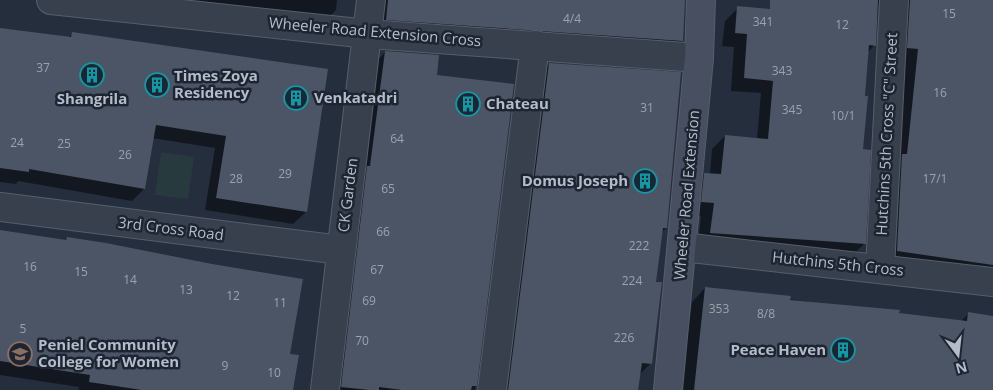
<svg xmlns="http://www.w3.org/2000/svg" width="993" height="390" viewBox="0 0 993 390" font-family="'Open Sans',sans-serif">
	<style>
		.green { fill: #273a3e }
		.shadow { fill: #0007 }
		.building { fill: #4c5565 }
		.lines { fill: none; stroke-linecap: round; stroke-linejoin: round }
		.street-casing { stroke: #575e6b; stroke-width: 30 }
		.secondary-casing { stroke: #575e6b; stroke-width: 30 }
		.street { stroke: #39404d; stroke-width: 28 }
		.secondary { stroke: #474f60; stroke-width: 28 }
		.labels { text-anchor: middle; stroke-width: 5; stroke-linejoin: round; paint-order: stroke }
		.number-label { font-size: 12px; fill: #9ba2af }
		.street-label { font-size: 15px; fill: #b5bcc8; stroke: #1e2532 }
		.poi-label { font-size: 15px; font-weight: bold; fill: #b5bcc8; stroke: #1e2532; text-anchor: start }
	</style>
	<rect width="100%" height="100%" fill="#252e3d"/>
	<!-- green -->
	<polygon class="green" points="161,152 194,157 188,199 155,195"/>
	<!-- shadow -->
	<g class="shadow">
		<polygon points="145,0 337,0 336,10 323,23"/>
		<polygon points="377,0 684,0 682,41 669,54 373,33"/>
		<polygon points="798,0 879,0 875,45 867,53 862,150 864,244 851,257 698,246 701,216 689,215 691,188 704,174 710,175 712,149 725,136 757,139 761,93 731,91 734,47 722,46 725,21 738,8 797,13"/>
		<polygon points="890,0 993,0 993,280 884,264 905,62 895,61"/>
		<polygon points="0,30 68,38 73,33 327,70 306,212 293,224 205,210 215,148 152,138 144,189 132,201 18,181 16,184 0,182"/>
		<polygon points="385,52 435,76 513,85 475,390 330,390 373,65"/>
		<polygon points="549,64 666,228 661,233 654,283 651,363 639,375 637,390 497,390 537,77"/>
		<polygon points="0,231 64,241 67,238 289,355 292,390 78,390 79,387 0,375"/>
		<polygon points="705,288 960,322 969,313 993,317 993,390 681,390 692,302"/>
	</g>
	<!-- building -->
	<g class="building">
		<polygon points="388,0 685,0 683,41 386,20"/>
		<polygon points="770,0 878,0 876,46 869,45 865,96 868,96 863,149 871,150 866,244 710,233 714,203 701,202 704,173 721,174 725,135 768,139 773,81 744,78 747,34 735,33 737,6 770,9"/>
		<polygon points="910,0 993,0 993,265 897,251 902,154 907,154 918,49 907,48"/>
		<polygon points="0,28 71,37 72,32 328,69 307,212 216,198 226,136 156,125 145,189 29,169 29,172 0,168"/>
		<polygon points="385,51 439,55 437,75 514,84 477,386 472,386 471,390 402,390 379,387 379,390 370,390 341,387 367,166 370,166"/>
		<polygon points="549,63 681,72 667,228 663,228 656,282 662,282 652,364 642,363 638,390 508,390"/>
		<polygon points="0,230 66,240 67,237 106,243 212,264 303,279 290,354 299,355 293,390 142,390 89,382 90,375 0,361"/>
		<polygon points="705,287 791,296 790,300 900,310 899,313 967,321 968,312 993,316 993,390 694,390"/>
	</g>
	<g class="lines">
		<!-- street casing -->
		<g class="street-casing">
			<g id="street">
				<polyline points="51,0 368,34 699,58"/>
				<polyline points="0,207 341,250"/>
				<polyline points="682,247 993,282"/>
				<polyline points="880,269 894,0"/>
				<polyline points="325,390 371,0"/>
				<polyline points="492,390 535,45"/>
			</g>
		</g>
		<!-- secondary casing -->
		<g class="secondary-casing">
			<polyline id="secondary" points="668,390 699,58 701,0"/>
		</g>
		<!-- street -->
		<use href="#street" class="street"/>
		<!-- secondary -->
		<use href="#secondary" class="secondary"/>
	</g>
	<!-- icons -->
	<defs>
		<g id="building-ring" transform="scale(1.25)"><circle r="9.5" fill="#1e2532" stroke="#0f9aa8" stroke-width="1.5"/><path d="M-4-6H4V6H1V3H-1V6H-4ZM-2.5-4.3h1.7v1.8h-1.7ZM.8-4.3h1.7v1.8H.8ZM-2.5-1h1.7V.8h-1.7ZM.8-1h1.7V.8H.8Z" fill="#0f9aa8"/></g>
		<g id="university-ring" transform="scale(1.25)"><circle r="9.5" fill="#1e2532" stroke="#8d6e63" stroke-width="1.5"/><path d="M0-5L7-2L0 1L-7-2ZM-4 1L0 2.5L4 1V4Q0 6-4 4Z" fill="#8d6e63"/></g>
	</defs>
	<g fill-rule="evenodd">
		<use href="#building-ring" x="92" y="75"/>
		<use href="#building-ring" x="157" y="85"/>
		<use href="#building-ring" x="296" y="98"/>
		<use href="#building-ring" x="468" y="104"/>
		<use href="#building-ring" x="645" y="181"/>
		<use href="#building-ring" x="843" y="350"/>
		<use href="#university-ring" x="20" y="354"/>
	</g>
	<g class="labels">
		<!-- number labels -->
		<g class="number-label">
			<text x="949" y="18">15</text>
			<text x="572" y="23">4/4</text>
			<text x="763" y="26">341</text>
			<text x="842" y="29">12</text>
			<text x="43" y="72">37</text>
			<text x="782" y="75">343</text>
			<text x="940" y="97">16</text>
			<text x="647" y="112">31</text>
			<text x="792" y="114">345</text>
			<text x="843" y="120">10/1</text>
			<text x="397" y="143">64</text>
			<text x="17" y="147">24</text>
			<text x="64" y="148">25</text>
			<text x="125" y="159">26</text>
			<text x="285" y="178">29</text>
			<text x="236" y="183">28</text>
			<text x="935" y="183">17/1</text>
			<text x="388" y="193">65</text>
			<text x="383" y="236">66</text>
			<text x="639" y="250">222</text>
			<text x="30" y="271">16</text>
			<text x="377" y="274">67</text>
			<text x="81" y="276">15</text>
			<text x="130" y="284">14</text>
			<text x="632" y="285">224</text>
			<text x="186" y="294">13</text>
			<text x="233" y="300">12</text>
			<text x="369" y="305">69</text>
			<text x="280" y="307">11</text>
			<text x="719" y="313">353</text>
			<text x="766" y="318">8/8</text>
			<text x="23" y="333">5</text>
			<text x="624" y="342">226</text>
			<text x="362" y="345">70</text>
			<text x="225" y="370">9</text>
			<text x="274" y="377">10</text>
		</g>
		<!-- street labels -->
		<g class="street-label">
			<text transform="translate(375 32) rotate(5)" y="5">Wheeler Road Extension Cross</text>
			<text transform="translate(887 134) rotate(-87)" y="5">Hutchins 5th Cross "C" Street</text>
			<text transform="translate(348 195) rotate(-83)" y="5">CK Garden</text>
			<text transform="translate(687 195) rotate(-85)" y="5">Wheeler Road Extension</text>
			<text transform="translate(171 229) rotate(7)" y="5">3rd Cross Road</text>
			<text transform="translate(838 264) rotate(6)" y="5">Hutchins 5th Cross</text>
		</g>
		<!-- poi labels -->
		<g class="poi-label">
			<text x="174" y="81">Times Zoya<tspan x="174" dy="17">Residency</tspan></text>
			<text x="314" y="103">Venkatadri</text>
			<text x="92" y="104" text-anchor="middle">Shangrila</text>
			<text x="486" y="109">Chateau</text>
			<text x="628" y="186" text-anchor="end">Domus Joseph</text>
			<text x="38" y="350">Peniel Community<tspan x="38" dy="17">College for Women</tspan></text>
			<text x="826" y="355" text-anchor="end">Peace Haven</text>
		</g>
	</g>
	<!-- north arrow -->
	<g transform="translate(958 355) rotate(165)" stroke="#1e2532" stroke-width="4" paint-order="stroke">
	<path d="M0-4L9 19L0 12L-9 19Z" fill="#b5bcc8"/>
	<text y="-8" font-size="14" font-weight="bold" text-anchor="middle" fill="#b5bcc8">N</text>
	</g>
</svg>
